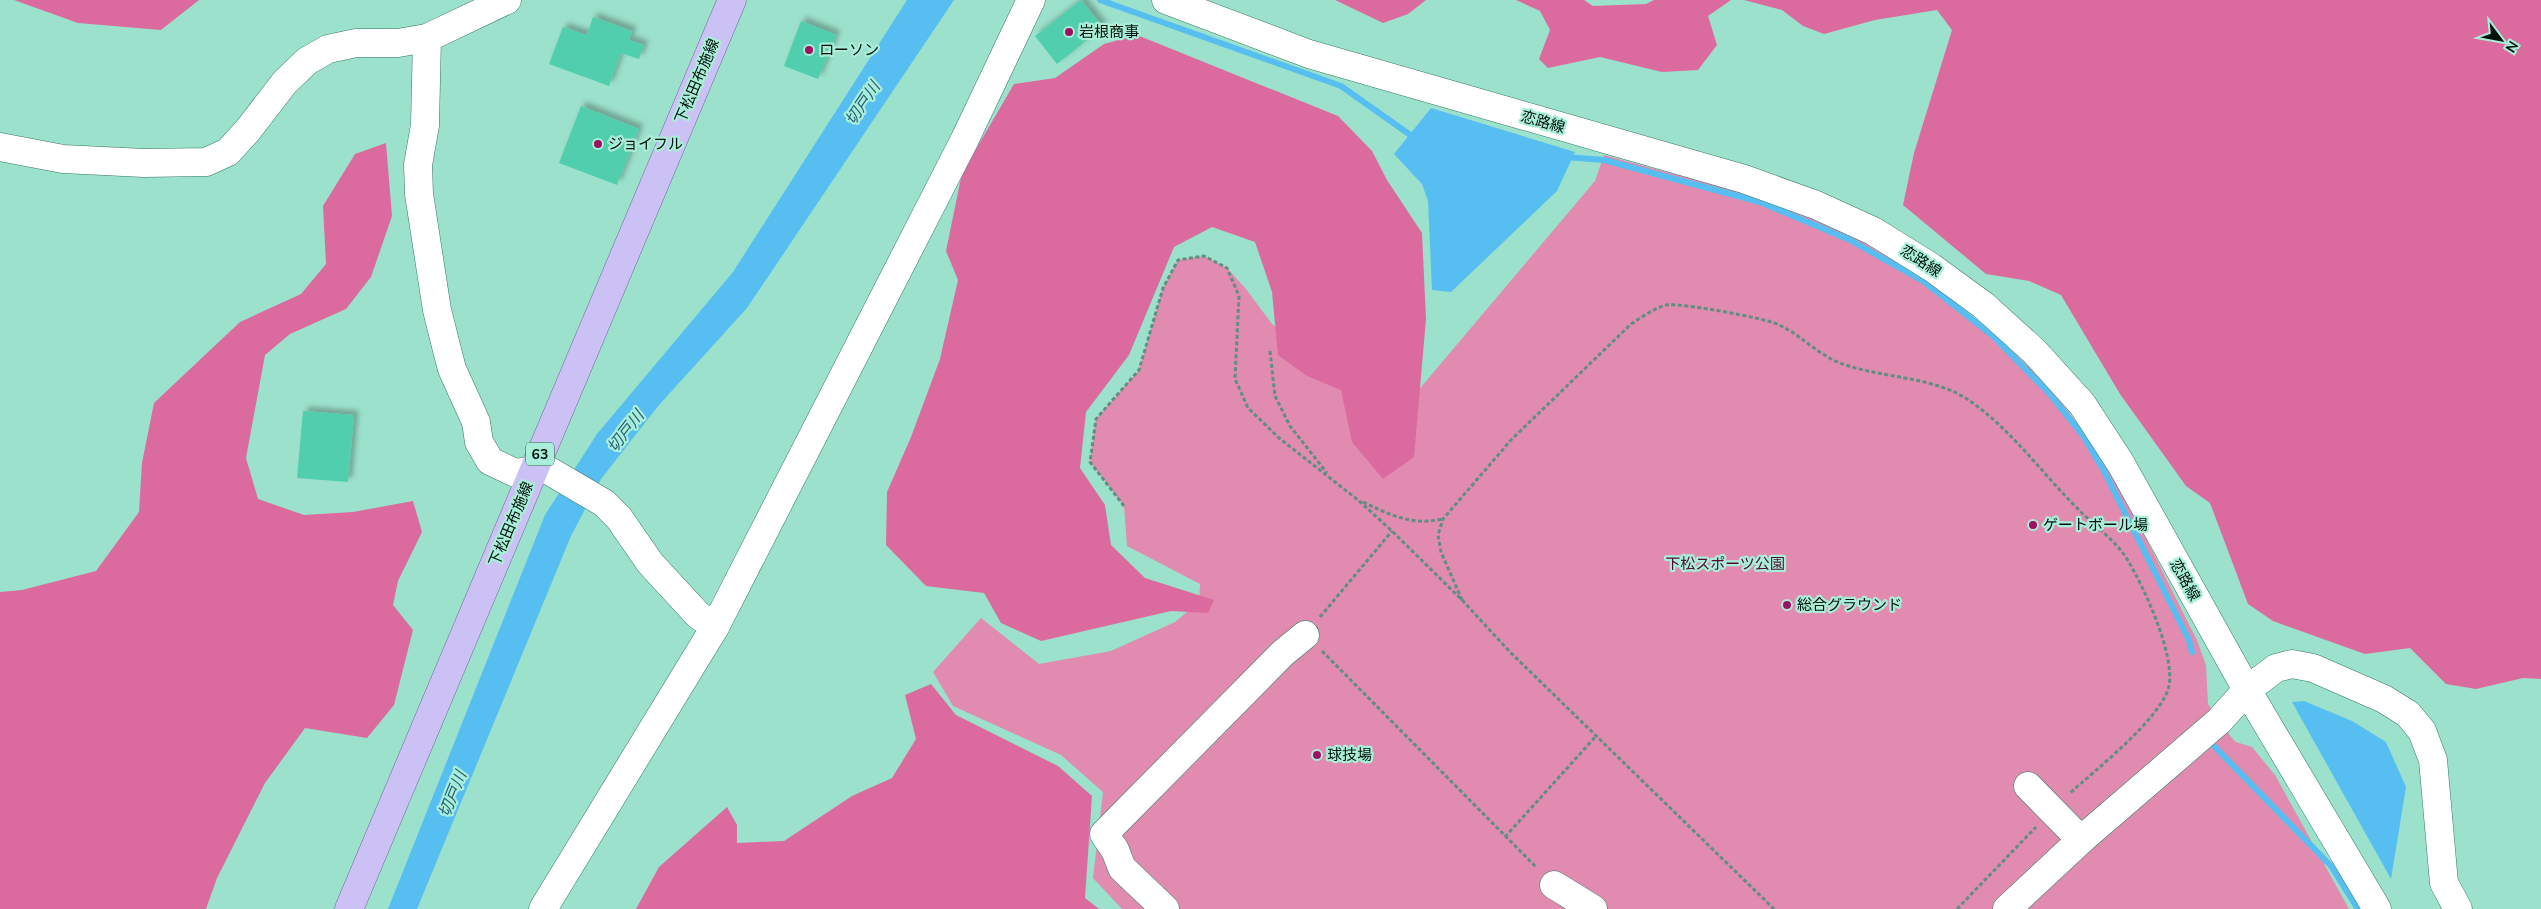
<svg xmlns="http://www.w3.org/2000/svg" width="2541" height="909" viewBox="0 0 2541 909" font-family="'Nunito Sans','Noto Sans JP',sans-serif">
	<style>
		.green { fill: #e18bb0 }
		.forest { fill: #db6b9f }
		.water { fill: #56bef1 }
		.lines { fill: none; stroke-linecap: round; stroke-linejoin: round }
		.stream { stroke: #56bef1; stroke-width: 6 }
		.building { fill: #51cead; filter: url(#shadow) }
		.minor-casing { stroke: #337865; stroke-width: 29 }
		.major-casing { stroke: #6e689f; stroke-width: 29 }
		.path { stroke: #5f8f7f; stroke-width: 3; stroke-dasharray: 4 2.5; stroke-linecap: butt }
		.minor { stroke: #fff; stroke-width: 28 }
		.major { stroke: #ccc1f5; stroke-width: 28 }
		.poi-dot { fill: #9c1261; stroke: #a9eed8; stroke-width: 2 }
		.labels { text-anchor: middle; stroke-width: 4.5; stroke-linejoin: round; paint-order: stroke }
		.shield { fill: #a9eed8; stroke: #335348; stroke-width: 1 }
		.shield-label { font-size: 14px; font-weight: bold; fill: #00110a }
		.poi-label { font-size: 15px; fill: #00110a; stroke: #a9eed8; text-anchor: start }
		.street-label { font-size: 15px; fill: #00110a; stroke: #a9eed8 }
		.park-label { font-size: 15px; fill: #510a31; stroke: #a9eed8 }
		.water-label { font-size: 16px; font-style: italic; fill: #265d78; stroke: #a9eed8 }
	</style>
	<defs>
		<filter id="shadow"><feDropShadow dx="4.5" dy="-4.5" stdDeviation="2.5" flood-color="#0004"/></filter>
	</defs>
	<rect width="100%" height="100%" fill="#9ce1cb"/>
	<!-- green -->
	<path class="green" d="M1604,155C1684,178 1771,195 1846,233C1874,246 1900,265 1925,282C1978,320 2032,362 2071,415C2123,483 2158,565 2197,640L2206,665L2208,704L2231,737L2236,742L2252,747L2275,775L2349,909H1122L1093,878L1103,792L1061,755L953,706L933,672L981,618L1039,664L1111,651L1175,622L1199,602L1200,584L1127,546L1124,506L1090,462L1096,419L1139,370L1163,288L1178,260L1204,256L1227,268L1246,289L1272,324L1342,369L1405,406L1595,181Z"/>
	<!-- forest -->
	<g class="forest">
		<polygon points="14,0 199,0 161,30 78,23"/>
		<polygon points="1335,0 1426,0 1408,14 1383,23"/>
		<polygon points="1516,0 1584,0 1593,6 1646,4 1654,0 1731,0 1708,16 1717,45 1698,70 1662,72 1600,57 1548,68 1539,59 1550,30 1540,11"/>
		<polygon points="1744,0 2541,0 2541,679 2523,678 2476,689 2446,684 2410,648 2365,654 2273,621 2248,604 2210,503 2186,486 2120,394 2061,295 2029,281 1986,274 1903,205 1914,153 1952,30 1937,10 1875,20 1824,34 1803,26 1782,10"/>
		<polygon points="1137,35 1338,116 1372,151 1387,180 1422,233 1426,319 1414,457 1383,479 1352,442 1341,390 1307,376 1278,355 1272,292 1255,242 1212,227 1174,247 1129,355 1086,412 1080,468 1105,505 1111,545 1145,578 1214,600 1208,613 1171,611 1041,641 1001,623 984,593 926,586 886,545 887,492 911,437 940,359 958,280 946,251 962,173 1014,84 1055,78 1104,44"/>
		<polygon points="386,143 392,216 371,277 346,309 290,334 265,355 246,458 258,499 304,515 353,512 413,501 422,532 398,581 393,605 413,630 394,705 367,738 305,728 265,783 217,878 206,909 0,909 0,592 22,590 96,571 139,512 142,463 154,403 240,322 301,294 326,264 323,206 355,154"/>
		<polygon points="931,684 956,715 1058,766 1092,796 1085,898 1099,909 636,909 659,867 727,807 737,825 737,843 784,841 852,796 892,778 916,739 905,695"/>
	</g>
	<!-- water -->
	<g class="water">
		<polygon points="907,0 954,0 747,308 659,405 601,479 571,536 417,909 388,909 545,515 597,434 733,272"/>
		<polygon points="1431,108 1575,152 1557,191 1451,292 1432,290 1428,201 1422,184 1394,154"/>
		<polygon points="2304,701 2352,721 2386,742 2406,787 2391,879 2292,702"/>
	</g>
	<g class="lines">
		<!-- stream -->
		<g class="stream">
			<polyline points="1100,0 1341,86 1416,139"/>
			<polyline points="1565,157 1604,160 1760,202 1850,240 1923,281 1993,336 2049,393 2084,437 2103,469 2189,640 2192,652"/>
			<polyline points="2214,746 2331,866 2358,909"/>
		</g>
	</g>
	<!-- building -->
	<g class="building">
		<polygon points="1081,0 1103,27 1057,64 1035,36"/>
		<polygon points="593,17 632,31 629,40 644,45 639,59 621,53 609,86 549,64 563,27 587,35"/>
		<polygon points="801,21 836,35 818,79 784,66"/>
		<polygon points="581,106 639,129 617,185 559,163"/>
		<polygon points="303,411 354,415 348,482 297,478"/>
	</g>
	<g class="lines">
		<!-- minor casing -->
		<g class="minor-casing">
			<g id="minor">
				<polyline points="1166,0 1309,54 1744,179 1816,205 1873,231 1931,267 1983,305 2034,351 2082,404 2121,464 2247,690 2377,909"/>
				<polyline points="427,38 425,125 418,165 419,194 437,310 446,346 452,369 476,422 479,442 490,461 515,473 546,469 604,503 619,518 650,563 698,615 715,627"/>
				<polyline points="0,147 63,159 144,163 206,162 228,152 248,130 285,82 307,61 328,49 356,43 398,43 427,38 507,0"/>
				<polyline points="2028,786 2081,840"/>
				<polyline points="1554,885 1593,909"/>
				<polyline points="543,909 715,627 965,139 1031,0"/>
				<polyline points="1165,909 1122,868 1115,850 1104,834 1283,653 1305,635"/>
				<polyline points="2007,909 2081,840 2219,721 2247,690 2276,668 2292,664 2313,668 2384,699 2408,714 2422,731 2433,760 2444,883 2458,909"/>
			</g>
		</g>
		<!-- major casing -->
		<g class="major-casing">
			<polyline id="major" points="349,909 732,0"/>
		</g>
		<!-- path -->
		<g class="path">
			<polyline points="1270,351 1275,396 1290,426 1327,473"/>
			<path d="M1363,502C1390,515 1413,526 1442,519"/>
			<polyline points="1124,506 1090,462 1096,419 1139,370 1163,288 1178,260 1204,256 1227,268 1239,296 1235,379 1248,408 1279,438 1358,500 1392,531 1462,600 1510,652 1774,909"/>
			<path d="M1462,600L1441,552L1438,535L1443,519L1511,440L1631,324C1642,317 1653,309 1666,305C1677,302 1764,318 1777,324C1800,334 1817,354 1840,363C1882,379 1932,375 1970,401C2013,431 2044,476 2081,512C2097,528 2115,540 2127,559C2144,587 2175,654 2169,686C2162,718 2094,771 2069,794"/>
			<polyline points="1320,617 1392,531"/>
			<polyline points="1322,651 1537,868"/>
			<polyline points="1505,837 1597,735"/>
			<polyline points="1957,909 2036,827"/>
		</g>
		<!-- minor -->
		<use href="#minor" class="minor"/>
		<!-- major -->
		<use href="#major" class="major"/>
	</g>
	<!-- markers -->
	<g class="poi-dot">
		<circle cx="1069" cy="32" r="5"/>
		<circle cx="809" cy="50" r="5"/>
		<circle cx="598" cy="144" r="5"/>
		<circle cx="2033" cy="525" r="5"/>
		<circle cx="1787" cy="605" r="5"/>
		<circle cx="1317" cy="755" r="5"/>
	</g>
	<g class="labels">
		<!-- shield labels -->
		<rect class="shield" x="526" y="442.5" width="28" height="23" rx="4"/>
		<g class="shield-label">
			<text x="540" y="459">63</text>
		</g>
		<!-- poi labels -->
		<g class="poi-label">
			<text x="1079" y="37">岩根商事</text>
			<text x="819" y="55">ローソン</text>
			<text x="608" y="149">ジョイフル</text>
			<text x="2043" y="530">ゲートボール場</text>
			<text x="1797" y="610">総合グラウンド</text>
			<text x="1327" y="760">球技場</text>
		</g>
		<!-- street labels -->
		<g class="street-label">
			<text transform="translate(697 81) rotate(-67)" y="5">下松田布施線</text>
			<text transform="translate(1543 122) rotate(16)" y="5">恋路線</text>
			<text transform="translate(1921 261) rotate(33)" y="5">恋路線</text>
			<text transform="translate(511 524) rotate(-67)" y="5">下松田布施線</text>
			<text transform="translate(2185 580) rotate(61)" y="5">恋路線</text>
		</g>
		<!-- park labels -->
		<g class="park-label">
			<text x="1725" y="569">下松スポーツ公園</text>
		</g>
		<!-- water labels -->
		<g class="water-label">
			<text transform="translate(862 103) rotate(-56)" y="6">切戸川</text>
			<text transform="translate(625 431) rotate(-52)" y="6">切戸川</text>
			<text transform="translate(452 794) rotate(-68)" y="6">切戸川</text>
		</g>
	</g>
	<!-- north arrow -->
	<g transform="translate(2501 40) rotate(122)" stroke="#a9eed8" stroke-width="4" paint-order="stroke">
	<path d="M0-4L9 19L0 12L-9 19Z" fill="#00110a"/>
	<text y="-8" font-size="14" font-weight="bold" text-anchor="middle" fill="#00110a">N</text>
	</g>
</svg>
